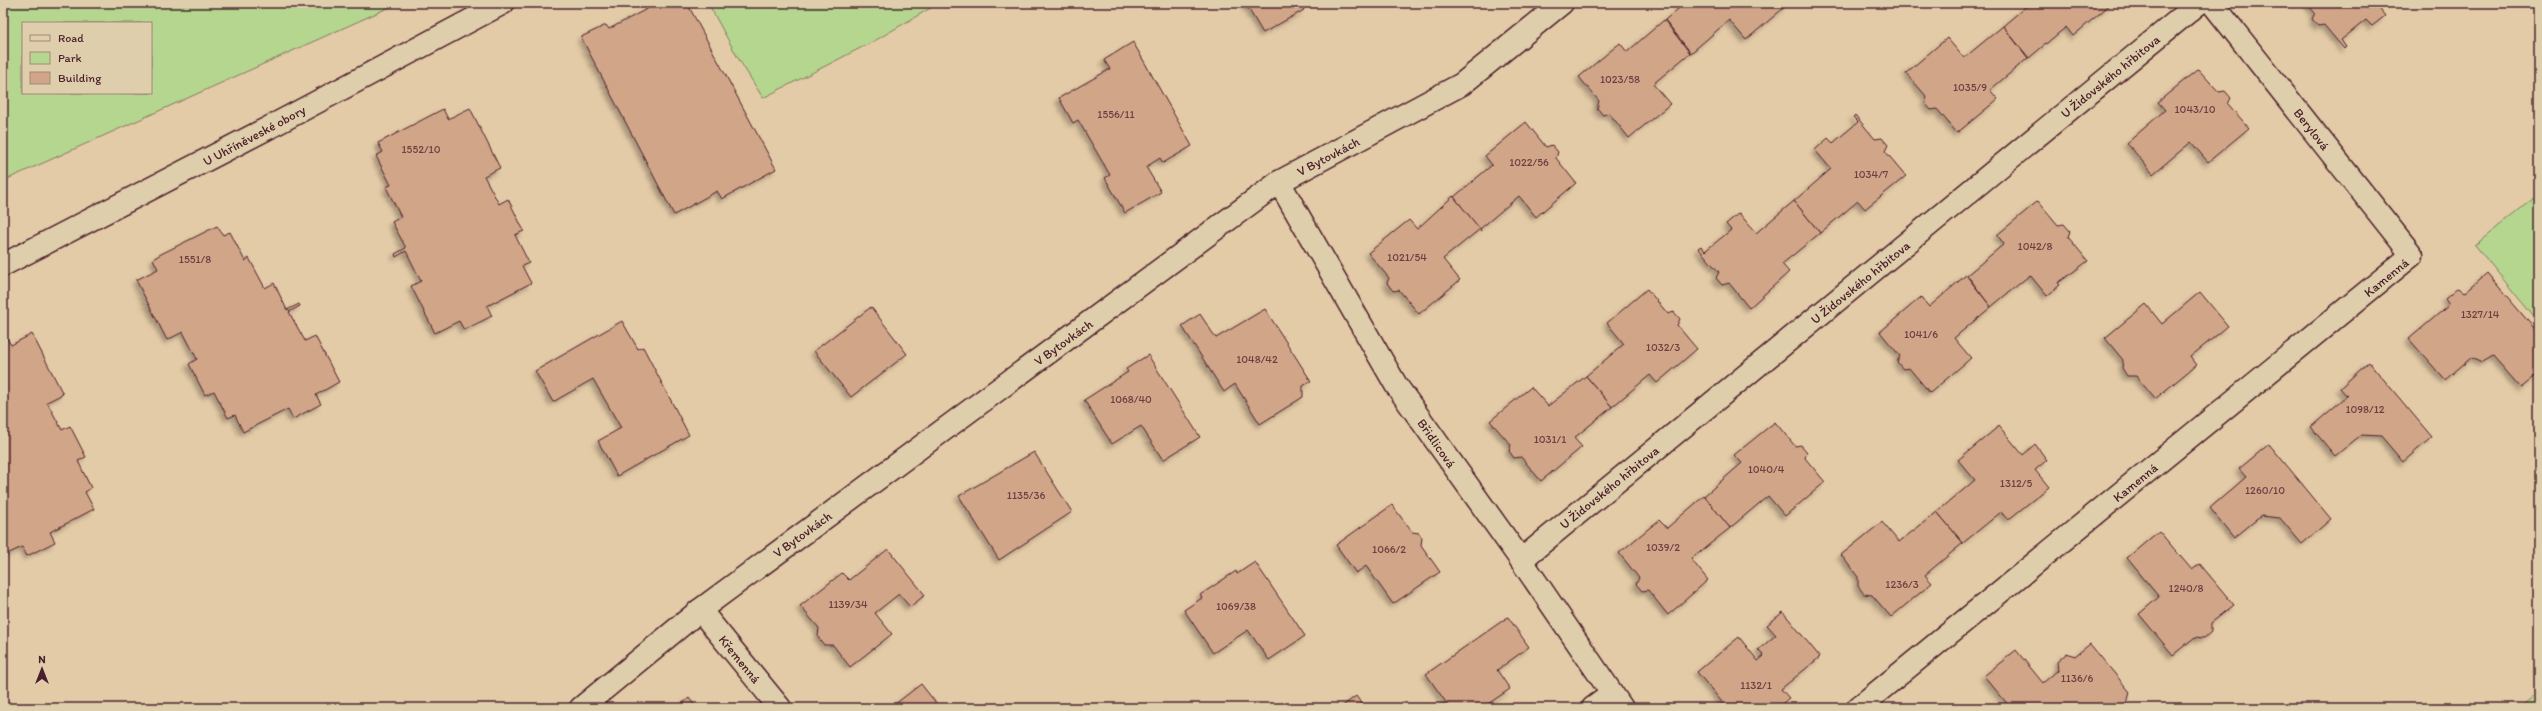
<svg xmlns="http://www.w3.org/2000/svg" width="2542" height="711" viewBox="0 0 2542 711" font-family="Itim,sans-serif">
	<style>
		.green { fill: #b5d68f; stroke: #807a5d; fill-rule: evenodd }
		.building { fill: #d0a588; stroke: #4a1f2b; filter: url(#shadow) }
		.lines { fill: none; stroke-linecap: round; stroke-linejoin: round }
		.minor-casing { stroke: #4a1f2b; stroke-width: 25 }
		.minor { stroke: #dfceab; stroke-width: 22 }
		.labels { text-anchor: middle; stroke-width: 3; stroke-linejoin: round; paint-order: stroke }
		.number-label { font-size: 11px; fill: #6c4042 }
		.street-label { font-size: 13px; fill: #4a1f2b; stroke: #dfceab }
	</style>
	<defs>
		<filter id="shadow"><feDropShadow dx="-3.5" dy="3.5" stdDeviation="2" flood-color="#0004"/></filter>
	</defs>
	<rect width="100%" height="100%" fill="#e4cba7"/>
	<filter id="ink" filterUnits="userSpaceOnUse"><feTurbulence type="fractalNoise" baseFrequency=".025" numOctaves="2"/><feDisplacementMap in="SourceGraphic" scale="8" xChannelSelector="R" yChannelSelector="G"/><feConvolveMatrix kernelMatrix="1 2 1 2 8 2 1 2 1" color-interpolation-filters="sRGB"/></filter>
	<g filter="url(#ink)">
		<!-- green -->
		<g class="green">
			<path d="M3,3H399L3,181ZM23,23H151V93H23Z"/>
			<polygon points="708,3 939,3 876,40 763,98 738,58"/>
			<polygon points="2539,194 2539,323 2475,245"/>
			<polygon points="2539,691 2539,708 2518,708"/>
		</g>
		<!-- building -->
		<g class="building">
			<polygon points="658,3 687,3 776,169 722,199 717,191 674,215 581,37 606,25 609,29"/>
			<polygon points="1245,3 1300,3 1304,10 1263,33"/>
			<polygon points="1685,3 1783,3 1786,6 1746,40 1729,20 1691,53 1665,20"/>
			<polygon points="2030,3 2112,3 2073,36 2066,27 2029,58 2003,26"/>
			<polygon points="2306,3 2375,3 2385,16 2372,26 2366,20 2341,40 2346,47 2344,49 2324,25 2318,26 2312,19 2315,13"/>
			<polygon points="1664,20 1690,53 1653,84 1670,104 1629,138 1609,113 1603,115 1597,108 1599,101 1579,77 1620,43 1627,52"/>
			<polygon points="2003,26 2028,58 1990,90 1998,99 1957,133 1937,109 1931,110 1925,103 1927,97 1906,73 1947,38 1964,58"/>
			<polygon points="1133,42 1192,146 1163,163 1160,158 1146,167 1161,192 1125,213 1105,178 1110,175 1078,120 1073,123 1059,98 1110,69 1104,60"/>
			<polygon points="2198,69 2219,92 2225,91 2231,98 2228,104 2249,128 2208,162 2191,142 2153,174 2127,143 2165,110 2158,102"/>
			<polygon points="470,108 500,168 484,176 499,204 508,199 524,231 515,235 529,263 522,266 531,283 487,306 492,316 464,330 459,321 435,333 411,286 421,281 406,251 396,257 395,254 406,248 392,222 401,217 386,187 391,185 376,156 383,152 378,143 443,109 448,119"/>
			<polygon points="1855,115 1875,139 1882,138 1888,145 1885,151 1906,176 1865,209 1858,201 1820,233 1794,201 1831,169 1815,150 1828,138 1833,143 1858,122 1853,117"/>
			<polygon points="1526,122 1546,147 1552,145 1558,152 1556,158 1576,183 1536,217 1519,196 1480,229 1481,231 1454,197 1492,165 1485,156"/>
			<polygon points="1453,196 1480,229 1443,259 1460,280 1419,314 1399,290 1393,291 1387,283 1389,278 1368,253 1409,220 1417,229"/>
			<polygon points="1794,201 1820,233 1782,264 1789,272 1749,308 1729,283 1722,285 1716,278 1719,272 1698,248 1701,246 1705,251 1731,230 1726,224 1739,213 1756,233"/>
			<polygon points="2038,201 2058,225 2064,224 2070,231 2068,237 2088,261 2058,283 2060,285 2047,296 2030,275 1991,307 1967,275 2004,244 1997,235"/>
			<polygon points="217,226 223,235 230,232 245,261 249,258 265,288 274,283 287,310 299,304 300,306 289,312 305,341 315,336 339,382 316,395 321,404 293,419 288,409 243,432 235,415 228,418 214,391 205,395 189,364 197,359 183,332 167,340 136,280 158,269 153,259 161,254"/>
			<polygon points="2487,273 2539,334 2539,373 2521,388 2493,356 2483,362 2472,357 2445,380 2409,339 2449,305 2445,299 2458,288 2464,293"/>
			<polygon points="1966,275 1991,307 1954,338 1971,358 1930,393 1909,368 1903,369 1897,362 1900,356 1880,332 1921,297 1929,307"/>
			<polygon points="1647,289 1668,314 1674,312 1680,319 1677,325 1697,349 1657,383 1650,375 1612,407 1586,376 1624,344 1607,323"/>
			<polygon points="2200,292 2228,326 2190,357 2196,365 2155,399 2136,376 2127,376 2122,368 2123,360 2105,338 2146,304 2162,324"/>
			<polygon points="871,307 907,354 851,397 814,351"/>
			<polygon points="1265,309 1311,381 1303,386 1303,397 1260,424 1235,384 1224,392 1182,326 1200,314 1216,338"/>
			<polygon points="622,321 638,349 643,347 689,435 617,476 598,441 621,428 593,379 553,402 535,371"/>
			<polygon points="32,334 63,394 47,402 62,430 70,426 86,457 78,461 91,488 85,492 94,509 50,532 55,542 27,556 22,547 3,556 3,336 5,335 11,345"/>
			<polygon points="1148,355 1200,437 1163,460 1141,426 1112,444 1084,400 1128,372 1126,369"/>
			<polygon points="2369,362 2432,437 2403,462 2381,436 2361,435 2335,456 2311,427 2347,396 2340,388"/>
			<polygon points="1586,376 1612,407 1574,438 1582,447 1541,481 1521,457 1514,458 1509,451 1511,445 1490,421 1531,387 1548,406"/>
			<polygon points="1775,422 1795,446 1801,445 1807,452 1805,458 1825,482 1785,516 1768,496 1730,528 1704,496 1742,463 1734,455"/>
			<polygon points="1999,426 2023,455 2035,444 2047,460 2035,470 2049,487 2008,520 2001,512 1963,543 1937,512 1975,480 1958,460"/>
			<polygon points="2269,444 2331,519 2302,544 2280,518 2261,516 2234,538 2210,508 2246,477 2239,469"/>
			<polygon points="1034,452 1072,512 999,560 959,496"/>
			<polygon points="1704,496 1730,528 1691,559 1708,580 1668,615 1648,590 1642,591 1636,584 1639,578 1619,553 1659,520 1667,528"/>
			<polygon points="1392,505 1412,532 1419,533 1422,538 1421,545 1440,572 1393,604 1366,566 1356,573 1336,545"/>
			<polygon points="1937,512 1963,543 1925,575 1932,583 1891,617 1872,595 1864,594 1858,586 1858,577 1841,555 1882,522 1899,542"/>
			<polygon points="2159,531 2192,570 2200,564 2234,605 2211,623 2211,632 2204,638 2195,637 2173,655 2139,614 2159,597 2127,558"/>
			<polygon points="888,549 925,595 910,607 899,594 875,613 892,634 850,667 833,645 824,645 818,637 819,628 800,606 842,573 849,580"/>
			<polygon points="1255,562 1305,636 1269,660 1248,630 1213,653 1184,610 1202,598 1200,595 1236,571 1237,574"/>
			<polygon points="1783,612 1820,657 1781,689 1789,698 1777,708 1727,708 1697,672 1739,637 1758,661 1764,656 1758,650 1776,635 1767,625"/>
			<polygon points="1508,617 1529,647 1497,670 1510,689 1482,708 1450,708 1426,674"/>
			<polygon points="2090,644 2130,692 2127,704 2122,708 2011,708 1984,676 2016,650 2043,683 2058,670 2057,662 2067,653 2075,656"/>
			<polygon points="921,684 940,708 890,708"/>
			<polygon points="1356,696 1365,708 1340,708"/>
			<polygon points="689,698 697,708 677,708"/>
		</g>
		<g class="lines">
			<!-- minor casing -->
			<g class="minor-casing">
				<g id="minor">
					<polyline points="1279,182 1396,385 1521,560 1622,708"/>
					<polyline points="3,265 270,127 503,3"/>
					<polyline points="1521,560 2199,3"/>
					<polyline points="700,610 780,708"/>
					<polyline points="581,708 700,610 1279,182 1462,84 1562,3"/>
					<polyline points="1593,708 1611,695"/>
					<polyline points="1858,708 2412,255 2212,3"/>
				</g>
			</g>
			<!-- minor -->
			<use href="#minor" class="minor"/>
		</g>
	</g>
	<g class="labels">
		<!-- number labels -->
		<g class="number-label">
			<text x="1620" y="83">1023/58</text>
			<text x="1970" y="91">1035/9</text>
			<text x="2195" y="113">1043/10</text>
			<text x="1116" y="118">1556/11</text>
			<text x="421" y="153">1552/10</text>
			<text x="1529" y="166">1022/56</text>
			<text x="1871" y="178">1034/7</text>
			<text x="2035" y="250">1042/8</text>
			<text x="1407" y="261">1021/54</text>
			<text x="195" y="263">1551/8</text>
			<text x="2480" y="318">1327/14</text>
			<text x="1921" y="338">1041/6</text>
			<text x="1663" y="351">1032/3</text>
			<text x="1257" y="363">1048/42</text>
			<text x="1131" y="403">1068/40</text>
			<text x="2365" y="413">1098/12</text>
			<text x="1550" y="443">1031/1</text>
			<text x="1766" y="473">1040/4</text>
			<text x="2016" y="487">1312/5</text>
			<text x="2265" y="494">1260/10</text>
			<text x="1026" y="499">1135/36</text>
			<text x="1663" y="551">1039/2</text>
			<text x="1389" y="553">1066/2</text>
			<text x="1902" y="588">1236/3</text>
			<text x="2186" y="592">1240/8</text>
			<text x="848" y="608">1139/34</text>
			<text x="1236" y="610">1069/38</text>
			<text x="2077" y="682">1136/6</text>
			<text x="1756" y="689">1132/1</text>
		</g>
		<!-- street labels -->
		<g class="street-label">
			<text transform="translate(2110 76) rotate(-39)" y="5">U Židovského hřbitova</text>
			<text transform="translate(2312 129) rotate(52)" y="5">Berylová</text>
			<text transform="translate(254 135) rotate(-28)" y="5">U Uhříněveské obory</text>
			<text transform="translate(1328 156) rotate(-28)" y="5">V Bytovkách</text>
			<text transform="translate(2386 277) rotate(-39)" y="5">Kamenná</text>
			<text transform="translate(1860 282) rotate(-39)" y="5">U Židovského hřbitova</text>
			<text transform="translate(1063 342) rotate(-36)" y="5">V Bytovkách</text>
			<text transform="translate(1437 443) rotate(55)" y="5">Břidlicová</text>
			<text transform="translate(2135 482) rotate(-39)" y="5">Kamenná</text>
			<text transform="translate(1609 487) rotate(-39)" y="5">U Židovského hřbitova</text>
			<text transform="translate(802 534) rotate(-36)" y="5">V Bytovkách</text>
			<text transform="translate(740 659) rotate(51)" y="5">Křemenná</text>
		</g>
	</g>
	<!-- margin -->
	<rect width="2542" height="711" fill="none" stroke="#dfceab" stroke-width="16"/>
	<rect x="8" y="8" width="2526" height="695" fill="none" stroke="#4a1f2b" stroke-width="1.5" filter="url(#ink)"/>
	<!-- legend -->
	<rect x="22" y="22" width="130" height="72" fill="#dfceab" stroke="#a38878"/>
	<rect x="30" y="35" width="20" height="6" fill="#dfceab" stroke="#a38878"/>
	<text x="58" y="42" font-size="12" fill="#4a1f2b">Road</text>
	<rect x="30" y="52" width="20" height="12" fill="#b5d68f" stroke="#a38878"/>
	<text x="58" y="62" font-size="12" fill="#4a1f2b">Park</text>
	<rect x="30" y="72" width="20" height="12" fill="#d0a588" stroke="#a38878"/>
	<text x="58" y="82" font-size="12" fill="#4a1f2b">Building</text>
	<!-- north arrow -->
	<g transform="translate(42 669)" stroke="#dfceab" stroke-width="3" paint-order="stroke">
	<path d="M0-3L7 15L0 10L-7 15Z" fill="#4a1f2b"/>
	<text y="-6" font-size="11" font-weight="bold" text-anchor="middle" fill="#4a1f2b">N</text>
	</g>
</svg>
